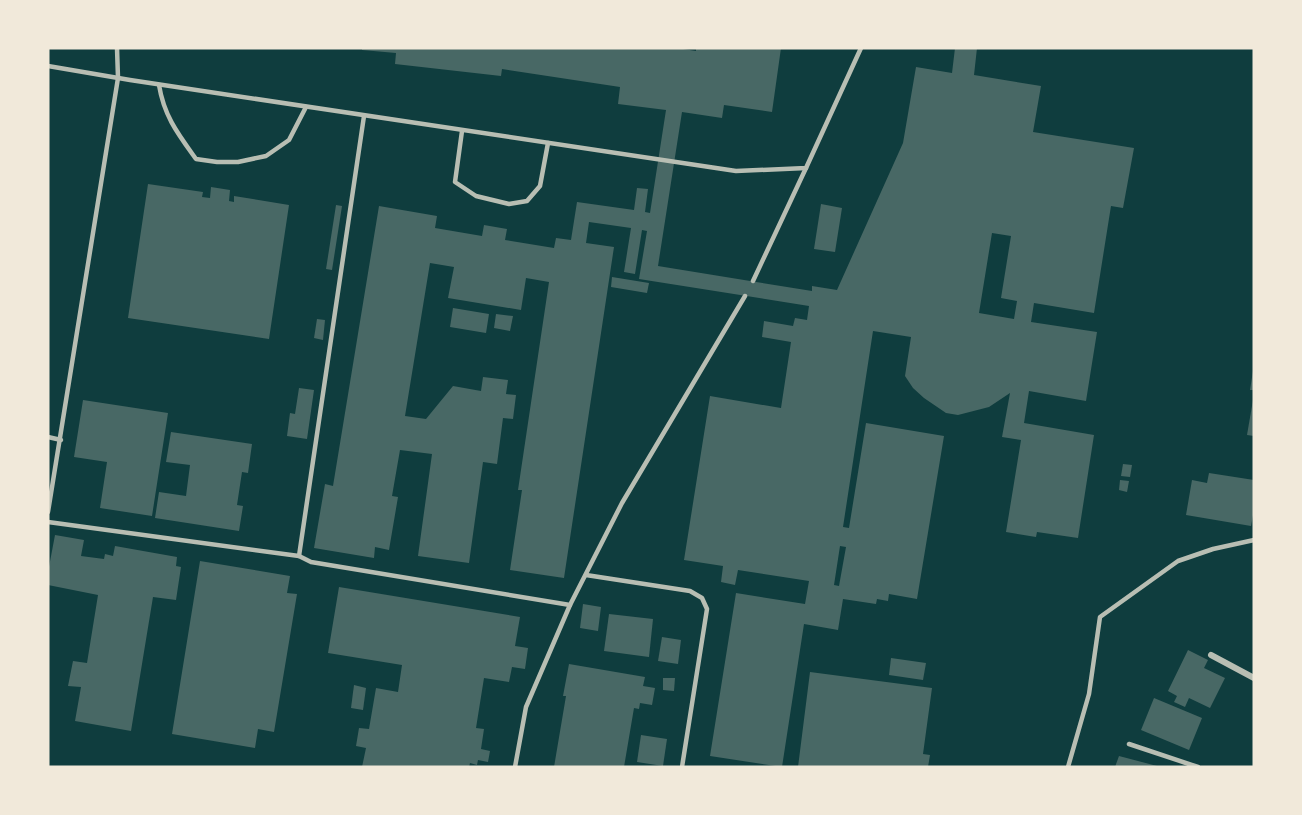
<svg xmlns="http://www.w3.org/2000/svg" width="1302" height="815" viewBox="0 0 1302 815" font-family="Jost,sans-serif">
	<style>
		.building { fill: #486865; fill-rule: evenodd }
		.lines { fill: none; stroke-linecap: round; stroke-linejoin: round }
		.service { stroke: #b8beb3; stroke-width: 4.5 }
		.minor { stroke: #b8beb3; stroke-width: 6 }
	</style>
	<rect width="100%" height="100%" fill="#0f3d3e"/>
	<!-- building -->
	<g class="building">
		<path d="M362,48H677L696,51V48H781L772,112L724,105L722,118L682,112L658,266L812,291V286L837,290L903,143L916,67L952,73L955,48H977L974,75L1041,86L1033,132L1134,148L1123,208L1111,206L1094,313L1034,303L1031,322L1097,332L1086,401L1029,391L1024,423L1094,435L1078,538L1037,532L1036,537L1006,532L1021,440L1002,437L1010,393L989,407L958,415L946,413L924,398L913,388L905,376L911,337L873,331L843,527L849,528L866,423L944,436L917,599L889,594L888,601L877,599L876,604L843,599L838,630L804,624L782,767L710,756L736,593L805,604L809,581L738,570L735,585L721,582L723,566L684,560L710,396L781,408L791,342L762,337L764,321L793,326L795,318L807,320L809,306L639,279L647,231L642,230L635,274L624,272L631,228L589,222L586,243L614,247L564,578L510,570L522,490H518L549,282L526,278L521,310L448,298L454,267L430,263L405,416L426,419L453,386L481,391L483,377L508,380L506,394L516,395L513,419L503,418L497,464L483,462L469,563L418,556L432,454L400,450L392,496L398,497L389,550L375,547L374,558L314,548L325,484L333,486L379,206L437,216L435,228L482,236L484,225L507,229L505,240L554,248L556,238L571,240L577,202L634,210L637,188L648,189L645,212L650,213L666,110L618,104L620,87L502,69L501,76L395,64L396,53L362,50ZM992,233L1011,236L1001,298L1017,301L1014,319L979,313ZM840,546L846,547L839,586L834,585Z"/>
		<polygon points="148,184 203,192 202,197 210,198 211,187 230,190 229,201 234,202 234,196 289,205 269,339 128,318"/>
		<polygon points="821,204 842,208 835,252 814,249"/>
		<polygon points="336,205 342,206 332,270 326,269"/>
		<polygon points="612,277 649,283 647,293 611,287"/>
		<polygon points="453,308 489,314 486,333 450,327"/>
		<polygon points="496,314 513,316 510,331 494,328"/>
		<polygon points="317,319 325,320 323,340 314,338"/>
		<polygon points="1253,371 1254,371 1254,390 1250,390"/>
		<polygon points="299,388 314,390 307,439 287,436 290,413 295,414"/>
		<polygon points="83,400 168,413 152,516 100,508 107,462 74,457"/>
		<polygon points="1253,400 1254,400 1254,436 1247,435"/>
		<polygon points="171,432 252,444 248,473 242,472 237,505 243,506 239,531 155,518 159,492 186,496 190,465 166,462"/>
		<polygon points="1123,464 1132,465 1130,477 1121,476"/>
		<polygon points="1209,473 1254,480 1254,510 1251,526 1186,515 1192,480 1207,483"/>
		<polygon points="1120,480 1129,481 1127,492 1119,490"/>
		<polygon points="55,535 84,540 81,556 104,559 105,554 113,556 115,546 177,557 176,566 181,567 176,600 153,597 131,731 75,721 81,687 68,686 73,661 87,663 98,595 48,585 48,572"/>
		<polygon points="200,561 290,576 287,593 297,594 274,732 258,729 255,748 172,734"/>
		<polygon points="339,587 520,617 515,646 528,648 525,669 512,667 509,682 484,678 476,728 484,729 481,749 490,751 488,762 478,760 477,765 470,763 469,767 362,767 366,748 356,746 359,728 369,729 376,688 398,692 402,665 328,653"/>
		<polygon points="583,604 601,607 598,631 580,628"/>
		<polygon points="609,614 653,619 649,657 604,651"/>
		<polygon points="662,637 681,640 678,664 658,661"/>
		<polygon points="1188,650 1208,660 1204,668 1225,678 1210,708 1189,698 1185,707 1174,702 1177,696 1168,691"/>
		<polygon points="891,658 926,663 923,680 889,675"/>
		<polygon points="569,664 645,677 643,686 655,688 652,705 640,703 639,709 634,708 624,767 554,767 566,696 563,696"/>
		<polygon points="810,672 932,688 923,754 930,755 928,767 798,767"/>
		<polygon points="663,678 675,678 674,691 663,690"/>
		<polygon points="354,685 366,688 363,710 351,708"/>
		<polygon points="1154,698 1202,718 1189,750 1141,730"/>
		<polygon points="641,735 667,739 663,766 637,762"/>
		<polygon points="1119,756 1157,766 1157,767 1115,767"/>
	</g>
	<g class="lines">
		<!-- service -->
		<g class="service">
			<polyline points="48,66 130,80 736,171 806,168 861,48"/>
			<path d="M159,85C164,116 178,134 196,159L217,162H238L266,156L289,140L306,107"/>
			<polyline points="462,131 455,182 476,196 509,204 527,201 540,186 548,143"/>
			<polyline points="753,281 806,168"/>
			<polyline points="48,437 61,440"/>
			<polyline points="48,512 118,78 117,48"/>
			<polyline points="48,522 299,556 364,116"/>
			<polyline points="299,556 311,562 570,605 622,503 745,296"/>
			<polyline points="586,575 690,591 702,598 707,609 682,767"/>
			<polyline points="1129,744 1198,767"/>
			<polyline points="515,767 526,707 570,605"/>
			<polyline points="1068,767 1089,694 1100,617 1178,561 1213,549 1254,540"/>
		</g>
		<!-- minor -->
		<polyline class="minor" points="1211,655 1254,678"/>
	</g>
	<!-- border -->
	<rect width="1302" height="815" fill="none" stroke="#f1e9da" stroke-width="99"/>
</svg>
